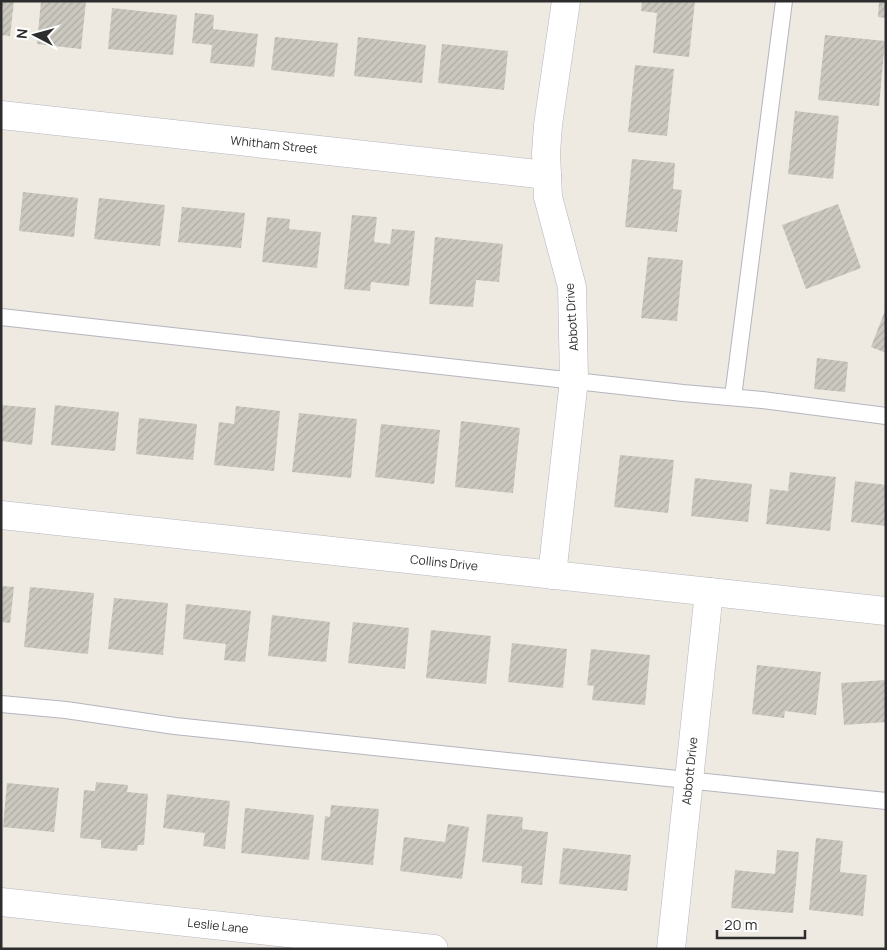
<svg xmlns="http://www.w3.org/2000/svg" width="887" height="950" viewBox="0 0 887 950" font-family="Manrope,sans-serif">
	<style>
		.building { fill: url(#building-hatch) }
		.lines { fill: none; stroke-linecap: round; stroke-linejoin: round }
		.lane-casing { stroke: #b4b5c0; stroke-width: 18 }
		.street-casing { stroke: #b4b5c0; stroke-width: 29 }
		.lane { stroke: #fff; stroke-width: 16 }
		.street { stroke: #fff; stroke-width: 28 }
		.labels { text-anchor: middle; stroke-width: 4; stroke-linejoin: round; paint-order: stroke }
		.street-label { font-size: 12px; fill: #2d2d2d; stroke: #fff }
	</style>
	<defs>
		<pattern id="building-hatch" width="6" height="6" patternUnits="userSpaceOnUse" patternTransform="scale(1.25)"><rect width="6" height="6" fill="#cac8bf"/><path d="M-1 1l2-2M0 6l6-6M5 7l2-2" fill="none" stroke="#aeaca4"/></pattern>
	</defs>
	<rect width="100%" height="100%" fill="#eeeae1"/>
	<!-- building -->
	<g class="building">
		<polygon points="1,1 14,1 10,36 1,35"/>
		<polygon points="41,1 86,1 81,49 37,44"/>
		<polygon points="642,1 695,1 689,57 653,53 657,13 641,11"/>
		<polygon points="879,1 886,1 886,18 878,17"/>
		<polygon points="112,8 177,15 173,55 108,49"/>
		<polygon points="195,13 214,15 213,29 258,34 254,67 210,63 212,45 192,43"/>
		<polygon points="825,35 885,41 879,106 818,100"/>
		<polygon points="275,37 338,43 334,77 271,70"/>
		<polygon points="358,37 426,45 422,83 354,76"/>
		<polygon points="442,44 508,51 504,90 438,83"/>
		<polygon points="635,65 674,69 667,136 628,132"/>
		<polygon points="795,111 839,116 833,179 788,174"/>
		<polygon points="632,159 675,163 673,189 682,190 677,232 625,227"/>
		<polygon points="23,192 78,198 74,237 19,231"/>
		<polygon points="99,198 165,205 160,246 94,239"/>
		<polygon points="838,204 861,268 806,289 782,225"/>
		<polygon points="182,207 245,213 241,248 178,242"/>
		<polygon points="352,215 377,217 374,242 390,244 392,229 415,231 409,286 371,282 370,291 344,289"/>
		<polygon points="267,217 290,219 289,229 321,232 317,268 262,262"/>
		<polygon points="435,237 503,244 499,282 476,280 473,307 429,304"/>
		<polygon points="648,257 683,260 677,321 641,318"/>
		<polygon points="886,308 886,353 871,347"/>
		<polygon points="817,358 848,362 845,392 814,389"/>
		<polygon points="1,405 36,408 32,445 1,441"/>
		<polygon points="55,405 119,412 115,451 51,445"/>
		<polygon points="236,406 280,411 274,471 214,465 219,422 234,424"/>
		<polygon points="299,413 357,419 351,478 292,472"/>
		<polygon points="139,418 197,424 193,460 136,454"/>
		<polygon points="461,421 520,428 513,493 455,487"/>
		<polygon points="381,424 440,430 434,484 375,477"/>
		<polygon points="620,455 674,460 668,513 614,507"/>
		<polygon points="790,472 836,477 830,531 766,524 770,489 788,491"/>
		<polygon points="695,478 752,484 748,522 691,516"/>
		<polygon points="855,481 886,485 886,526 851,522"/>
		<polygon points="1,586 14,587 10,623 1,622"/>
		<polygon points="30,587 94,593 88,654 24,647"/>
		<polygon points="114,598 168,603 163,655 108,649"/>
		<polygon points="186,604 251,611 245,662 224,660 226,644 183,639"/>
		<polygon points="272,615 330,622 326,662 268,656"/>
		<polygon points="353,622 409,628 405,669 348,663"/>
		<polygon points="431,630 491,636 486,684 426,678"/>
		<polygon points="512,643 567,649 563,688 508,682"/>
		<polygon points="591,649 650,655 645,705 592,700 594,686 587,685"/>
		<polygon points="757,665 821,672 816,715 785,711 784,718 752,714"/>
		<polygon points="886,680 886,722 844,725 841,683"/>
		<polygon points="96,782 128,785 127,792 148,794 144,845 138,845 137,851 101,848 101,840 80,838 84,790 95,791"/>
		<polygon points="7,783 59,788 54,832 3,827"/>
		<polygon points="167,794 230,801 225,849 203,846 205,833 163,828"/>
		<polygon points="331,805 379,809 373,865 321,860 325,816 330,817"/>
		<polygon points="245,808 314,815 309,860 241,853"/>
		<polygon points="487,814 523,817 522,829 548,832 542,885 521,883 522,866 482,862"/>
		<polygon points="448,824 469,827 462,879 400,871 404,837 445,842"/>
		<polygon points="816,838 843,841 840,872 867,875 863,916 809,910"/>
		<polygon points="563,848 631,855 627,891 559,884"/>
		<polygon points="777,850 799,852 793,913 731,908 735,870 775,874"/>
	</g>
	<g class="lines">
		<!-- lane casing -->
		<g class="lane-casing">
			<g id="lane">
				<polyline points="1,317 683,393 762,400 886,416"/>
				<polyline points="733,397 784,1"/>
				<polyline points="1,704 66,710 175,726 886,801"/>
			</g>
		</g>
		<!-- street casing -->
		<g class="street-casing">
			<g id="street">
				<polyline points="1,115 547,175"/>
				<polyline points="1,515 886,611"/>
				<polyline points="552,575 574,380 572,287 548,197 546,153 548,125 566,1"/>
				<polyline points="1,902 434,949"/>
				<polyline points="671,949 709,592"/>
			</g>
		</g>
		<!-- lane -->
		<use href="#lane" class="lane"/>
		<!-- street -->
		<use href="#street" class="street"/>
	</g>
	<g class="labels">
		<!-- street labels -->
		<g class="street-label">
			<text transform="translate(274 145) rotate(6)" y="4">Whitham Street</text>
			<text transform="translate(572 317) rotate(-94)" y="4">Abbott Drive</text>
			<text transform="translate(444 563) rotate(6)" y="4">Collins Drive</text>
			<text transform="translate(690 771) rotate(-84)" y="4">Abbott Drive</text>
			<text transform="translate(218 926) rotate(6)" y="4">Leslie Lane</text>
		</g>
	</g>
	<!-- border -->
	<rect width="887" height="950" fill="none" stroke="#2d2d2d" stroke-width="5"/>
	<!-- north arrow -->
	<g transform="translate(35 35) rotate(276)" stroke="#ffffff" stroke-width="4" paint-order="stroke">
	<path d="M0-4L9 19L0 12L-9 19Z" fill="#2d2d2d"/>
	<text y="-8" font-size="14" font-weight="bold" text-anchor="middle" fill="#2d2d2d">N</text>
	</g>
	<!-- scale -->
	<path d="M717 930v8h88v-8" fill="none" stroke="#2d2d2d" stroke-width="2.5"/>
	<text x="724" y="930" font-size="15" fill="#2d2d2d" stroke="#ffffff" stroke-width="4" paint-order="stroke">20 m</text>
</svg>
